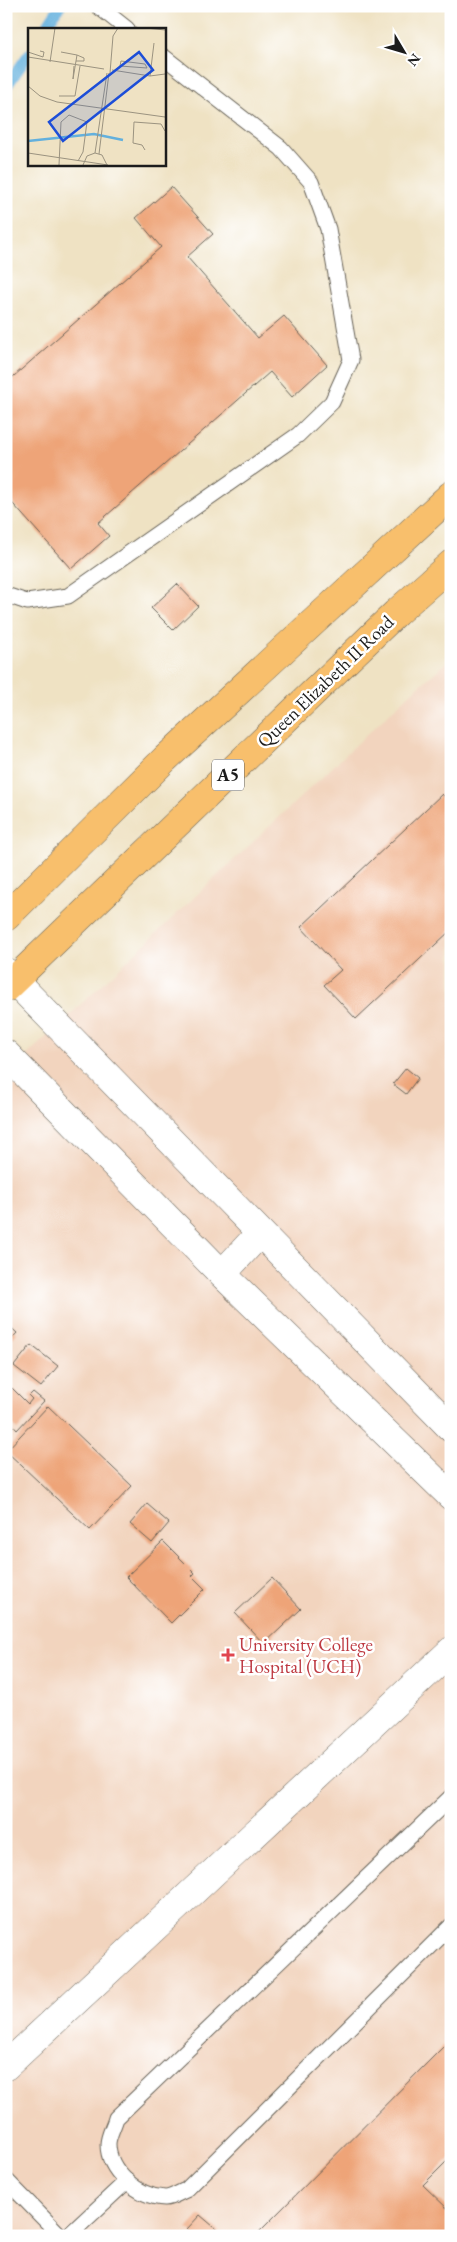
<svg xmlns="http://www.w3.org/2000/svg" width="457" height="2242" viewBox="0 0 457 2242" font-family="'EB Garamond',serif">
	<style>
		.built { fill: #f2d4be }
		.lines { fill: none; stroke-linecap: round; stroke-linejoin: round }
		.stream { stroke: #63b0dd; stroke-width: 11 }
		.building { fill: #eea478 }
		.service-casing { stroke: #666156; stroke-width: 17 }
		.minor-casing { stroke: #666156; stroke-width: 29 }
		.trunk-casing { stroke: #666156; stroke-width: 29 }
		.service { stroke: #fff; stroke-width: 15 }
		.minor { stroke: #fff; stroke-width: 28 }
		.trunk { stroke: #f8bf6c; stroke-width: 28 }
		.health-dot { fill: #e0444e; stroke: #fff; stroke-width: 2 }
		.labels { text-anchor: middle; stroke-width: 5; stroke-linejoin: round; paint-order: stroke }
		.shield { fill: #fff; stroke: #606060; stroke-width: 1 }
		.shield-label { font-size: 18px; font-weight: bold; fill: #1c1c1c }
		.street-label { font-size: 19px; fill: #1c1c1c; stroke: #fff }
		.health-label { font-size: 19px; fill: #be3a42; stroke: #fff; text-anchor: start }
		.inset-river { fill: none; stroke: #63b0dd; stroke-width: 2.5 }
		.inset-road { fill: none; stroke: #9b9380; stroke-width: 1 }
		.view { fill: #1d4ed8; fill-opacity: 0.15; stroke: #1d4ed8; stroke-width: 2.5 }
		.inset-edge { fill: none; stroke: #1c1c1c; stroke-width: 2.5 }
	</style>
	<rect width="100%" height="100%" fill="#fff"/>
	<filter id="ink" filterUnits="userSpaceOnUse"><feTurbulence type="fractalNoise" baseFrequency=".02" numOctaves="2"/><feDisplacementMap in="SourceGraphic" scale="10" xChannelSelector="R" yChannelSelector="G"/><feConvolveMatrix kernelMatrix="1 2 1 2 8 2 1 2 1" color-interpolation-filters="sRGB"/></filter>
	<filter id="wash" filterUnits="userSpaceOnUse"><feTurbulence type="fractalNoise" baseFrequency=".0096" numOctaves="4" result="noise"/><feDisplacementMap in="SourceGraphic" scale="20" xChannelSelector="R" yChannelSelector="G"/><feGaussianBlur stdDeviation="1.12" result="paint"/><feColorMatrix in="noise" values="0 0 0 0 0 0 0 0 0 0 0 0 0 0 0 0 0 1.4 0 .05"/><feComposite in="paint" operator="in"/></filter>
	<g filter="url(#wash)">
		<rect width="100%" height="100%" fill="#efe2c3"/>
		<!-- built -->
		<polygon class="built" points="451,659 451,2236 6,2236 6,1075 412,692"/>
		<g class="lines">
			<!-- stream -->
			<g class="stream">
				<polyline points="45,29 60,6"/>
				<polyline points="6,87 29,54"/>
			</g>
		</g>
		<g id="blocks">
			<!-- building -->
			<g class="building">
				<polygon points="171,187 213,234 187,257 258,338 284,316 327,365 292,397 270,372 98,523 109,536 71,569 6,496 6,383 161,247 136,218"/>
				<polygon points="177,584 198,606 173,630 151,608"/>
				<polygon points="442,794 451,803 451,930 356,1019 324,985 341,970 301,927"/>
				<polygon points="406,1068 418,1078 406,1094 393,1084"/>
				<polygon points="6,1323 17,1333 6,1345"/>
				<polygon points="31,1345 58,1366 41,1387 14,1366"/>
				<polygon points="12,1388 28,1404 32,1399 29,1396 33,1392 44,1401 17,1430 9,1421 6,1424 6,1394"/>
				<polygon points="48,1406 132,1486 90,1530 6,1451"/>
				<polygon points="147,1504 169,1523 152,1543 130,1524"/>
				<polygon points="163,1541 195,1573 192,1576 205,1589 171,1623 126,1577"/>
				<polygon points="272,1578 301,1609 264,1644 235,1613"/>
				<polygon points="451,2039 451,2157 423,2185 451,2212 451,2236 255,2236"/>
				<polygon points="200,2215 220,2232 217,2236 195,2236 187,2229"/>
			</g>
		</g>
	</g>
	<g filter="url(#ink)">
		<use href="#blocks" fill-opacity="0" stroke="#666156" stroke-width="1"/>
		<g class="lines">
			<!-- service casing -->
			<g class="service-casing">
				<g id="service">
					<polyline points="98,6 127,29"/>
					<polyline points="6,595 27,602 68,596 298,435 332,402 351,360 328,229 311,182 281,148 164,57"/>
					<path d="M451,1797L116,2118C114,2126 108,2136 108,2144C108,2171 138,2197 165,2198C172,2198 180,2192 186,2190L451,1926"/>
					<polyline points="6,2180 61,2236"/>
					<polyline points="68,2236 127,2181"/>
				</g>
			</g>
			<!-- minor casing -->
			<g class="minor-casing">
				<g id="minor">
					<polyline points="6,972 451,1428"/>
					<polyline points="6,1054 222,1274 451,1496"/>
					<polyline points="222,1274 260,1233"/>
					<polyline points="6,2066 451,1651"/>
				</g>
			</g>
			<!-- trunk casing -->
			<g class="trunk-casing">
				<g id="trunk">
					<polyline points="6,917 165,759 451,495"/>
					<polyline points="6,988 396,613 451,564"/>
				</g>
			</g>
			<!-- service -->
			<use href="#service" class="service"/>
			<!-- minor -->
			<use href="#minor" class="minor"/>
			<!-- trunk -->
			<use href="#trunk" class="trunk"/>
		</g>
	</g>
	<!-- markers -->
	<path class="health-dot" d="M225.5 1647.5h5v5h5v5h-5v5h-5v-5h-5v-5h5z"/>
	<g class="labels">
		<!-- shield labels -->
		<rect class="shield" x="212" y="759.5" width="32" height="31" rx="4"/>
		<g class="shield-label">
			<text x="228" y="781">A5</text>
		</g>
		<!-- street labels -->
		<g class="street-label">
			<text transform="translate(325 681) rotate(-44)" y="7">Queen Elizabeth II Road</text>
		</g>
		<!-- health labels -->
		<g class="health-label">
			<text x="239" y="1651">University College<tspan x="239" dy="22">Hospital (UCH)</tspan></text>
		</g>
	</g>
	<!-- overview -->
	<g transform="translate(28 28)">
		<rect width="138" height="138" fill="#efe2c3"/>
		<path class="inset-river" d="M0,113L66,106L95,112"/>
		<path class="inset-road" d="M118,0L137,2M0,24L15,29L16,24L12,23M33,24L49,27L45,51L46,38M0,29L76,41M48,33H56V30L49,27M93,33L117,36L119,40L92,38ZM22,34L27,0M84,42L122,48L137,46M82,45L85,8L90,0M122,48L126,15M0,58L12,68L29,74L137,89M31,68H47L52,38M117,122L114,117L105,115L106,94L133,96L137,103M0,125L80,137M67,125L79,45M71,126L81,45M31,137L33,94L41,87L59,94L55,124L50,133M55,137L59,128L67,125L74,127L79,137"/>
		<path class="view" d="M111,24L125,42L35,113L21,94Z"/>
		<rect width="138" height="138" class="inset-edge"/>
	</g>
	<!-- margin -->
	<rect width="457" height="2242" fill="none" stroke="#fff" stroke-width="25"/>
	<!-- north arrow -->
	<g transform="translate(404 52) rotate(128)" stroke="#ffffff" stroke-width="4" paint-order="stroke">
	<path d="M0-4L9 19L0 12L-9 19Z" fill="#1c1c1c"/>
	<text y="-8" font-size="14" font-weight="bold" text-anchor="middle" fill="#1c1c1c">N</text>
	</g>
</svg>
